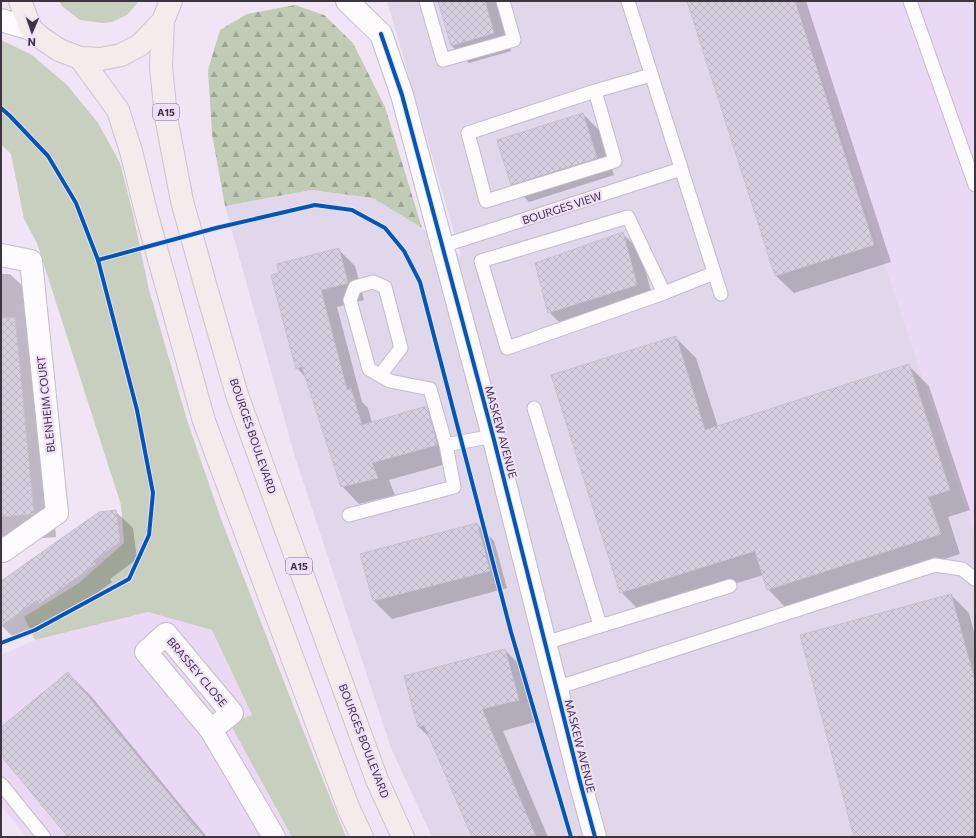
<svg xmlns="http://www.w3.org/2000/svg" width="976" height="838" viewBox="0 0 976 838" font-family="Commissioner,sans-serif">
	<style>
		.commercial { fill: #e0d7ea }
		.built { fill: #ead9f4 }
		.grass { fill: #c8cfbe }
		.forest { fill: url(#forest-firs) }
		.shadow { fill: #0003 }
		.building { fill: url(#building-cross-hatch); stroke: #c6c0cc }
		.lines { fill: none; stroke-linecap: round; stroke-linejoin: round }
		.service-casing { stroke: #c4bcc9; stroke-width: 15 }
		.minor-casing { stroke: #c4bcc9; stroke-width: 24 }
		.tertiary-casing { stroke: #c4bcc9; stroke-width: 24 }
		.primary-casing { stroke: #cbc5cd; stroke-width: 24 }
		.path { stroke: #dddbdf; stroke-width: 2.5; stroke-dasharray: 4 2; stroke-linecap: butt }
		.service { stroke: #fdfbfe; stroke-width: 13 }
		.minor { stroke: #fdfbfe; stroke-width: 22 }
		.tertiary { stroke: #fdfbfe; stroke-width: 22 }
		.primary { stroke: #f4ebed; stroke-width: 22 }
		.cycleway-casing { stroke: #f0dffb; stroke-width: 6 }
		.cycleway { stroke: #0057b8; stroke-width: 4 }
		.labels { text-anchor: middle; stroke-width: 4; stroke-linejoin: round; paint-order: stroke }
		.shield { fill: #f0dffb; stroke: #726878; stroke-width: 1 }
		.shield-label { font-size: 10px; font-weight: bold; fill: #3c3540 }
		.street-label { font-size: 11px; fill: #3c3540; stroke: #f0dffb }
	</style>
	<defs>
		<pattern id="forest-firs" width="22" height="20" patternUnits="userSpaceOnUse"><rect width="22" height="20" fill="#c1cbb6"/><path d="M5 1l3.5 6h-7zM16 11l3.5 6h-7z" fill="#9ea695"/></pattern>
		<pattern id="building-cross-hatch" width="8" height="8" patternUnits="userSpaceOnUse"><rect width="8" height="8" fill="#d6cfe0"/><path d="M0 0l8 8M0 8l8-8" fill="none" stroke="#b9b2c1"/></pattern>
	</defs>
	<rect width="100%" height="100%" fill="#efe5f5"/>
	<!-- commercial -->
	<polygon class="commercial" points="387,1 797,1 975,535 975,837 432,837 391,748 295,457 225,206 311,190 373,198 422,228 461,256"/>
	<!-- built -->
	<g class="built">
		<polygon points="797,1 975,1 975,535 972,527"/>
		<polygon points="148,612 212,630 252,716 230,725 292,837 26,837 1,805 1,655 35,640"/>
	</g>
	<!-- grass -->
	<g class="grass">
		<polygon points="59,1 139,1 127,15 112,22 102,23 80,20 62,6"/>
		<polygon points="1,40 32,55 67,85 98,123 120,163 133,214 149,290 187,420 221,519 295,710 346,837 292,837 230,724 252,715 212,630 148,612 35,640 24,617 79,583 124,543 121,505 37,243 24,219 11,154 1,144"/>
	</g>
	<!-- forest -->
	<polygon class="forest" points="295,5 324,15 353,43 385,107 422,228 373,198 311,190 225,206 212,134 208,70 220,30 247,14"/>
	<!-- shadow -->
	<g class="shadow">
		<polygon points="439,1 496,1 511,51 469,63 452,46"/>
		<polygon points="688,1 806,1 891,262 794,293 776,276"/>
		<polygon points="583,114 601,132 614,175 529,202 512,184"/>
		<polygon points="622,233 640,251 654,302 567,330 549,312"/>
		<polygon points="338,249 355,266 364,300 337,307 362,402 368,408 372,423 426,407 443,424 453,462 389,480 395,495 359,504 342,486 307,379 297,368 272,276"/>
		<polygon points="1,274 10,274 33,296 56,537 8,541 1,535"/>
		<polygon points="675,337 696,358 718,427 909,366 929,386 970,510 948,517 960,554 788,610 768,589 763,575 642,613 621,592"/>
		<polygon points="115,511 133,528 137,559 110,579 112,582 58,621 55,618 29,635 13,637 1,625 1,583"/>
		<polygon points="477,524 494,541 507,588 392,619 374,601 362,554"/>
		<polygon points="951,595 969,613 975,636 975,837 856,837"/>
		<polygon points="505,650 526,671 539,721 503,731 548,837 473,837 431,739 418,726"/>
		<polygon points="68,673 91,696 207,837 69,837 1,754 1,728"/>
	</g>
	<!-- building -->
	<g class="building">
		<polygon points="438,1 485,1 494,33 451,46"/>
		<polygon points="687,1 795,1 874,245 775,276"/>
		<polygon points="583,113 597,158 511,185 497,140"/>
		<polygon points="623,232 637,285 548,313 535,263"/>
		<polygon points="339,248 348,283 321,290 347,390 351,389 362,425 427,406 437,445 372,463 378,478 341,487 302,367 296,369 271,275 279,273 277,264"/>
		<polygon points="15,317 34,514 1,517 1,318"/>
		<polygon points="676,336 705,430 909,364 950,490 928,497 941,534 767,590 755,551 620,593 551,375"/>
		<polygon points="116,510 120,542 93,561 96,564 39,604 37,600 1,626 1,581 99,512"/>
		<polygon points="477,523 490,571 373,601 360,554"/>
		<polygon points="951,594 975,681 975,837 854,837 800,635"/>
		<polygon points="505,649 519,700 482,709 536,837 472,837 424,725 418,727 404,676"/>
		<polygon points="68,672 204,837 68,837 1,756 1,727"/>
	</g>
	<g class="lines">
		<!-- service casing -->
		<g class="service-casing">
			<g id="service">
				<polyline points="426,1 443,60 514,40 503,1"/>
				<polyline points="628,1 721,294"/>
				<polyline points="910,1 975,185"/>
				<polyline points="595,91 615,161 486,201 468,133 595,91 651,75"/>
				<polyline points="442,246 681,169"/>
				<polyline points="664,293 628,217 481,261 507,348 664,293 714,273"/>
				<polyline points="534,408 600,625"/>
				<polyline points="446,445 493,436"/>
				<polyline points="349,515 454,487 446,445 430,389 390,381 369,369 350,300 355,287 373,282 385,287 401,348 380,375"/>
				<polyline points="545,643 730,586"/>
				<polyline points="556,688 935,565 962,569 975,579"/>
				<polyline points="1,784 44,837"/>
			</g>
		</g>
		<!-- minor casing -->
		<g class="minor-casing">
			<g id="minor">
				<polyline points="347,1 381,34 402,95 493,436 579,778 595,837"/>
				<polyline points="1,255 31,261 57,513 3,551"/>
				<polyline points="211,730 232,713 166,634 146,652 211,730 274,837"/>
			</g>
		</g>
		<!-- tertiary casing -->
		<g class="tertiary-casing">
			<polyline id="tertiary" points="1,20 31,29"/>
		</g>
		<!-- primary casing -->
		<g class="primary-casing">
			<g id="primary">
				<polyline points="20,1 31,29 40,37 59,50 80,58 101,59 121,55 140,45 163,21 171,1"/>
				<polyline points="163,21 161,67 166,117 182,201 207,291 237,395 377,780 403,837"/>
				<polyline points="80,58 118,110 131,151 146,212 204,421 348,807 362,837"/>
			</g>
		</g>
		<!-- path -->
		<g class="path">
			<polyline points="497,174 506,171"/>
			<polyline points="518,269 524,288 542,288"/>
		</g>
		<!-- service -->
		<use href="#service" class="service"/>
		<!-- minor -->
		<use href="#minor" class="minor"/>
		<!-- tertiary -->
		<use href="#tertiary" class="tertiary"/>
		<!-- primary -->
		<use href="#primary" class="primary"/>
		<!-- cycleway casing -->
		<g class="cycleway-casing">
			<g id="cycleway">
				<polyline points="381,34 402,95 493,436 579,778 595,837"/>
				<polyline points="1,108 10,116 48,156 76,203 98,260 137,410 153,493 149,535 129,579 35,630 1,643"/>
				<polyline points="98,260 216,228 315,205 352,210 385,228 404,251 420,282 511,632 571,837"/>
			</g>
		</g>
		<!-- cycleway -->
		<use href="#cycleway" class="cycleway"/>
	</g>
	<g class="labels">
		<!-- shield labels -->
		<g class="shield">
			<rect x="153" y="104" width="26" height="16" rx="3"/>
			<rect x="286" y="558" width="26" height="16" rx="3"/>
		</g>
		<g class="shield-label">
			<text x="166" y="116">A15</text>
			<text x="299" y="570">A15</text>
		</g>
		<!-- street labels -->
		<g class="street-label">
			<text transform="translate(562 208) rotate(-18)" y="4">BOURGES VIEW</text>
			<text transform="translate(46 404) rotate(-96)" y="4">BLENHEIM COURT</text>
			<text transform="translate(501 432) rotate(75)" y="4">MASKEW AVENUE</text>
			<text transform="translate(253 436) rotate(71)" y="4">BOURGES BOULEVARD</text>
			<text transform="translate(197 672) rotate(50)" y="4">BRASSEY CLOSE</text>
			<text transform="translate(364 741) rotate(69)" y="4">BOURGES BOULEVARD</text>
			<text transform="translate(580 746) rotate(76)" y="4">MASKEW AVENUE</text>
		</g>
	</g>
	<!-- border -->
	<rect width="976" height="838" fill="none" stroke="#3c3540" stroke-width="4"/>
	<!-- north arrow -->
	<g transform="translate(32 32) rotate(182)" stroke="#f0dffb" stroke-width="3" paint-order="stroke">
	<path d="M0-3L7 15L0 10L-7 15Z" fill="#3c3540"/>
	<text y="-6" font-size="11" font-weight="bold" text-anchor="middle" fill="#3c3540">N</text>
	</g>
</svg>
